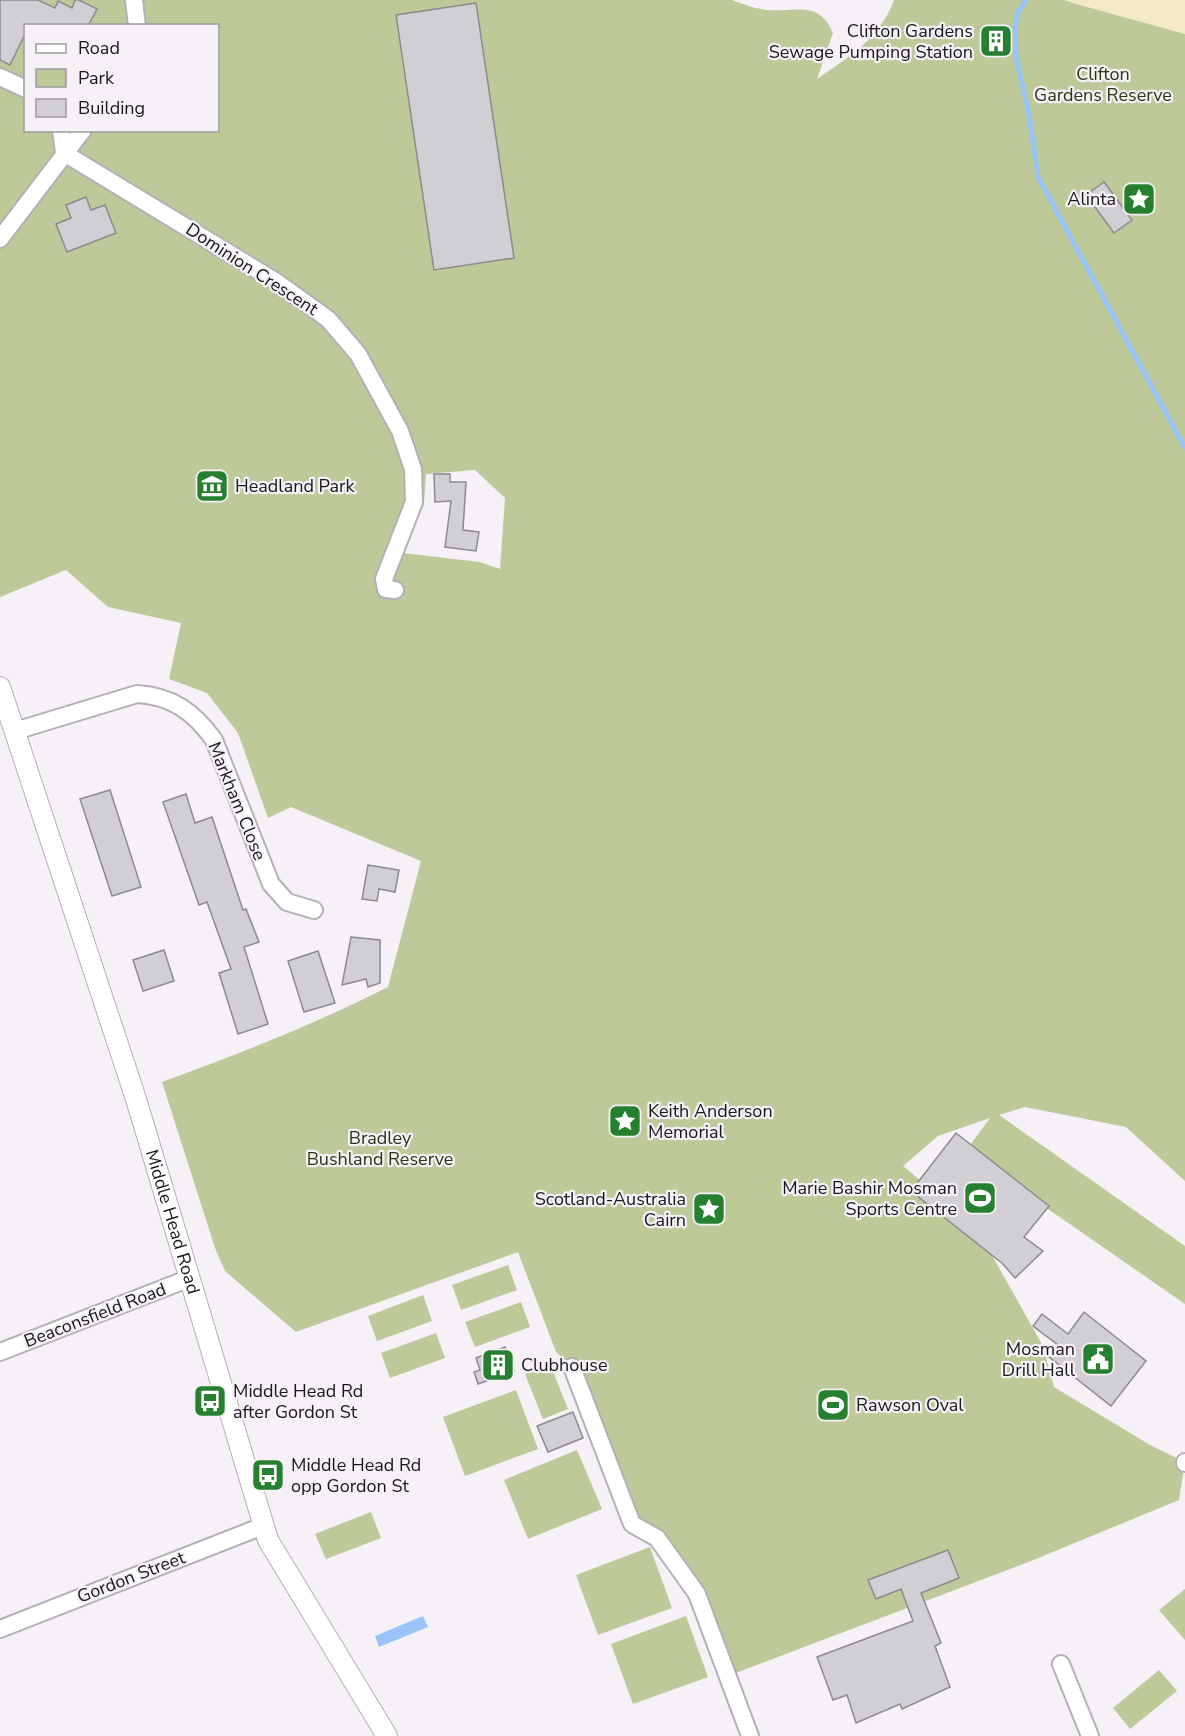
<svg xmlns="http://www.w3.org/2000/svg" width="1185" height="1736" viewBox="0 0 1185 1736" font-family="'Nunito Sans',sans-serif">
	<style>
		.green { fill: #bdc999; fill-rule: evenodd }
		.sand { fill: #f3e9c4 }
		.water { fill: #9ac4f8 }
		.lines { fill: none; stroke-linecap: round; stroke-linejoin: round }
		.stream { stroke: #9ac4f8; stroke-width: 5 }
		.building { fill: #d1ced4; stroke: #8c898f; stroke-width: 1.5 }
		.minor-casing { stroke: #b3b0b6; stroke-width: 20 }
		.tertiary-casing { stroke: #b3b0b6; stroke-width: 22 }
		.minor { stroke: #fff; stroke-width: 16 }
		.tertiary { stroke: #fff; stroke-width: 20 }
		.labels { text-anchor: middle; stroke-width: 4.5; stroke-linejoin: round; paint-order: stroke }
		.poi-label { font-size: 18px; fill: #181719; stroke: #f5f1f7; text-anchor: start }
		.park-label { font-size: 18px; fill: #2c3310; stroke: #f5f1f7 }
		.street-label { font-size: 18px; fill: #181719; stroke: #f5f1f7 }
	</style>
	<rect width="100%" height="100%" fill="#f5f1f7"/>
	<!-- green -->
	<g class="green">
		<path d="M0,0H732C744,5 756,9 769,10C797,12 819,0 833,33L817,79C849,57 881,37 894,0H1185V1181L1126,1127L1025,1107L999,1115L1185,1246V1304L1038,1202L968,1148L990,1118L938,1136L903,1166L976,1227L1043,1346L1054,1387L1150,1445L1185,1462L1179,1500L1031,1561L728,1676L697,1594L657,1538L632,1524L572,1367L556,1352L518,1252L296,1332L225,1271L215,1248L162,1082C239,1054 315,1024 388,987L421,861L291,807L268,818L238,733L207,693L169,679L181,623L108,607L66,570L0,597ZM26,26H218V130H26ZM475,470L505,498L500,569L480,562L403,553L424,504L426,474Z"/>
		<polygon points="508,1265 517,1290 461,1310 452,1285"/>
		<polygon points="423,1295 432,1321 377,1341 368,1316"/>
		<polygon points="521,1302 530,1327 475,1347 465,1322"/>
		<polygon points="436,1333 445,1358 390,1378 381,1353"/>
		<polygon points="550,1364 568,1409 543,1419 525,1374"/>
		<polygon points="516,1390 538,1449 465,1476 443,1417"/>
		<polygon points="577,1450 602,1509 528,1539 504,1480"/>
		<polygon points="371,1512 381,1538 326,1559 315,1534"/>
		<polygon points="650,1547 672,1608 598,1635 576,1575"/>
		<polygon points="1185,1589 1185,1640 1159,1610"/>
		<polygon points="686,1616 708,1677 633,1704 611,1644"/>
		<polygon points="1159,1670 1177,1691 1130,1729 1113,1708"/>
	</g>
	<!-- sand -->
	<polygon class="sand" points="1064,0 1185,0 1185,34 1076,4"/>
	<!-- water -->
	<polygon class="water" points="423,1616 428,1627 379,1647 375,1636"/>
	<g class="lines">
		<!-- stream -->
		<polyline class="stream" points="1026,0 1018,12 1015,26 1016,57 1029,114 1038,177 1185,448"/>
	</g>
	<!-- building -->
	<g class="building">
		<polygon points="0,0 38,0 55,8 58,1 72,8 75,0 79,0 97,9 88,26 26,26 26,32 10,65 0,60"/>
		<polygon points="476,3 514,258 434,270 396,15"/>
		<polygon points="1004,30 1006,50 987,52 985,32"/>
		<polygon points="1104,182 1132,220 1114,233 1086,195"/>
		<polygon points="86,197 91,210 105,205 116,233 67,252 56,224 71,218 66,205"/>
		<polygon points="434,474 450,474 450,482 466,482 463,530 479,532 476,551 445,547 451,501 435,502"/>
		<polygon points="110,790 141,887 112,896 80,799"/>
		<polygon points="186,794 195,823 212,817 243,910 246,909 259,942 244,947 268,1024 238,1034 219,973 231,969 207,902 199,905 163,802"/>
		<polygon points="368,865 399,870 395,892 379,889 377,901 362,899"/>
		<polygon points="351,937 380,940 380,983 368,987 366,979 342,985"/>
		<polygon points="164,950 174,981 143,991 133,960"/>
		<polygon points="318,951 335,1003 304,1012 288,961"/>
		<polygon points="956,1133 1049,1206 1024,1237 1043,1251 1015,1278 1003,1264 911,1191"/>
		<polygon points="1084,1312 1146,1361 1111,1406 1049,1357 1058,1345 1033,1326 1042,1314 1068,1334"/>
		<polygon points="505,1347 514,1371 478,1384 474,1372 480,1370 476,1358"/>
		<polygon points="573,1412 583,1438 548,1452 537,1426"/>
		<polygon points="948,1550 959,1578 921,1593 941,1643 935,1646 950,1687 902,1709 900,1704 856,1723 847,1695 833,1700 817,1657 913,1621 901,1589 876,1599 868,1580"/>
	</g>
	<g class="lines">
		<!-- minor casing -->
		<g class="minor-casing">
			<g id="minor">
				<polyline points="134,0 137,26"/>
				<polyline points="0,77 26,89"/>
				<polyline points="61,130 64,153 275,281 328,319 358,354 400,431 413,469 414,502 384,579 386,589 395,590"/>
				<polyline points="0,239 83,130"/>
				<path d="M15,731L137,694C172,696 194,712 214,740L271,884L287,902L314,910"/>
				<polyline points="0,1352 190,1278"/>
				<polyline points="572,1367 632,1524 657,1538 697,1594 750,1736"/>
				<polyline points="1185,1462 1185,1463"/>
				<polyline points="0,1629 263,1526"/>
				<polyline points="1061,1664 1090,1736"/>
			</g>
		</g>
		<!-- tertiary casing -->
		<g class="tertiary-casing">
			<g id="tertiary">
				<path id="s1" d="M0,687L136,1099L268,1540L387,1736"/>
			</g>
		</g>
		<!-- minor -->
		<use href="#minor" class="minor"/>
		<!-- tertiary -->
		<use href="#tertiary" class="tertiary"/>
	</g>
	<!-- icons -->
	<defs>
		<g id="building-square" transform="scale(1.725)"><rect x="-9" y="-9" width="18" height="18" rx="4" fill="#268030" stroke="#f5f1f7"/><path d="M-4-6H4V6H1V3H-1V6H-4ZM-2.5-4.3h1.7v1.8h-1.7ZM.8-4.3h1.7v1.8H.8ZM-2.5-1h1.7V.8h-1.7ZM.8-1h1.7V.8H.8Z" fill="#fff"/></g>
		<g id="sight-square" transform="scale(1.725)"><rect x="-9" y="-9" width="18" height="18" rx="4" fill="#268030" stroke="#f5f1f7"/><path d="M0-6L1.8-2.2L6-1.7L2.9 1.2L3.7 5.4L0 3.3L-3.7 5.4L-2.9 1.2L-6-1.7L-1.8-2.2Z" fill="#fff"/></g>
		<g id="museum-square" transform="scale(1.725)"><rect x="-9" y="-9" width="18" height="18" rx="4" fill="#268030" stroke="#f5f1f7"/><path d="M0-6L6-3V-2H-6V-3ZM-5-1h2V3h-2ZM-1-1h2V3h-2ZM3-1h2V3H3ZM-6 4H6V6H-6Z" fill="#fff"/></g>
		<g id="stadium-square" transform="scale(1.725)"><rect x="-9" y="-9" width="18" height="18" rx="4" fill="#268030" stroke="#f5f1f7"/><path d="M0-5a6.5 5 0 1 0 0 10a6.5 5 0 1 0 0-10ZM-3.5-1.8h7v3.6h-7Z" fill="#fff"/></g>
		<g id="civic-square" transform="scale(1.725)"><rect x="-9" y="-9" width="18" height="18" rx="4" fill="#268030" stroke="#f5f1f7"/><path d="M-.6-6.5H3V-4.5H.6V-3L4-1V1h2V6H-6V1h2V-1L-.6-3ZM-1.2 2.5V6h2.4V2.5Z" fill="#fff"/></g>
		<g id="bus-square" transform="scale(1.725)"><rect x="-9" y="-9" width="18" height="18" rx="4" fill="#268030" stroke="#f5f1f7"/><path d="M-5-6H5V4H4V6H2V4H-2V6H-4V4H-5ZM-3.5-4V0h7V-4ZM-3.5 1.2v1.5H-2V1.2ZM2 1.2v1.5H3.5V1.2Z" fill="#fff"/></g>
	</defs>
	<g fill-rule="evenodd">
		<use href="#building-square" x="996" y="41"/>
		<use href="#sight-square" x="1139" y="199"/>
		<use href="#museum-square" x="212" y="486"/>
		<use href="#sight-square" x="625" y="1121"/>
		<use href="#stadium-square" x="980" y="1198"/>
		<use href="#sight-square" x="709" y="1209"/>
		<use href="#civic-square" x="1098" y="1359"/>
		<use href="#building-square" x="498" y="1365"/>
		<use href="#bus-square" x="210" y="1401"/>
		<use href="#stadium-square" x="833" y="1405"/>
		<use href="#bus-square" x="268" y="1475"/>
	</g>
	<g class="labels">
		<!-- poi labels -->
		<g class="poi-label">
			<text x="973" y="37" text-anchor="end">Clifton Gardens<tspan x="973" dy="21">Sewage Pumping Station</tspan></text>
			<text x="1116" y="205" text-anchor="end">Alinta</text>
			<text x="235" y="492">Headland Park</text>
			<text x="648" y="1117">Keith Anderson<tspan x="648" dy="21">Memorial</tspan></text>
			<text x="957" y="1194" text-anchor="end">Marie Bashir Mosman<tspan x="957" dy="21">Sports Centre</tspan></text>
			<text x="686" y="1205" text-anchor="end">Scotland-Australia<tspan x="686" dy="21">Cairn</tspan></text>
			<text x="1075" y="1355" text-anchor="end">Mosman<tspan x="1075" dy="21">Drill Hall</tspan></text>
			<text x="521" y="1371">Clubhouse</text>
			<text x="233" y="1397">Middle Head Rd<tspan x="233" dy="21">after Gordon St</tspan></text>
			<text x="856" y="1411">Rawson Oval</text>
			<text x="291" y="1471">Middle Head Rd<tspan x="291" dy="21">opp Gordon St</tspan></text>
		</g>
		<!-- park labels -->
		<g class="park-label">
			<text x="1103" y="80">Clifton<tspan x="1103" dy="21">Gardens Reserve</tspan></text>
			<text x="380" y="1144">Bradley<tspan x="380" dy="21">Bushland Reserve</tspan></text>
		</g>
		<!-- street labels -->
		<g class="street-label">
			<text transform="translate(252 269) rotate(33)" y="6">Dominion Crescent</text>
			<text transform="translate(237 801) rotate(68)" y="6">Markham Close</text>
			<text dy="6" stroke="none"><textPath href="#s1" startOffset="562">Middle Head Road</textPath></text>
			<text transform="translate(95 1315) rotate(-21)" y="6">Beaconsfield Road</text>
			<text transform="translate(131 1577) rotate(-21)" y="6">Gordon Street</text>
		</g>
	</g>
	<!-- legend -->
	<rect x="24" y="24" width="195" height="108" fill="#f5f1f7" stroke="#9d9a9e" stroke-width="1.5"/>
	<rect x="36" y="44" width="30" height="9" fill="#ffffff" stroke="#9d9a9e" stroke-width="1.5"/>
	<text x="78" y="54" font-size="18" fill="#181719">Road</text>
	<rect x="36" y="69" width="30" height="18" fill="#bdc999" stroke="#9d9a9e" stroke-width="1.5"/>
	<text x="78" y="84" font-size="18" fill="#181719">Park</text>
	<rect x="36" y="99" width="30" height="18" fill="#d1ced4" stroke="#9d9a9e" stroke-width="1.5"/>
	<text x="78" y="114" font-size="18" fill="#181719">Building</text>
</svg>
